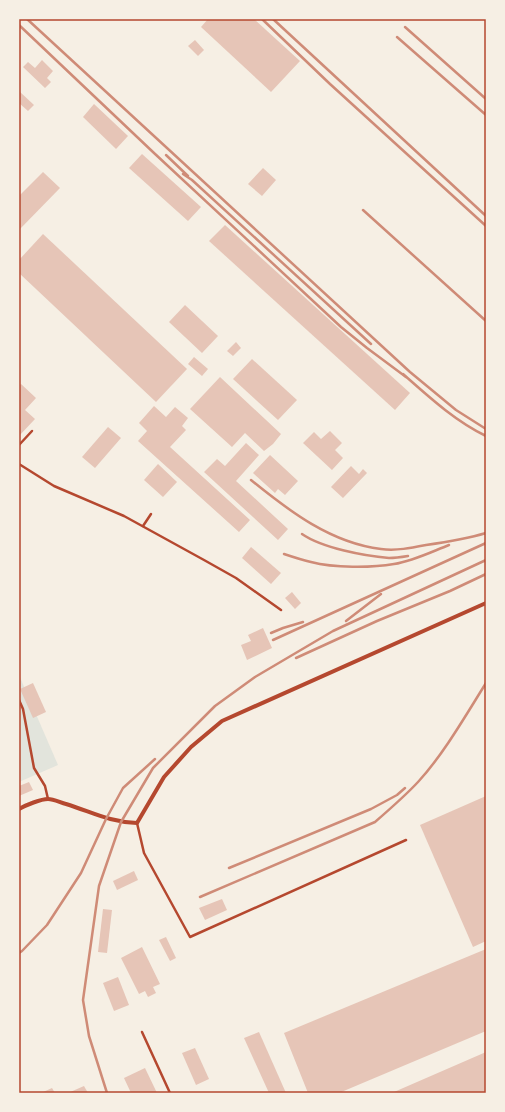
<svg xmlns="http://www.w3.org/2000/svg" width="505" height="1112" viewBox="0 0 505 1112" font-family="Helvetica,sans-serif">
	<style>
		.green { fill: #e2e4dc }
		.building { fill: #e6c5b7 }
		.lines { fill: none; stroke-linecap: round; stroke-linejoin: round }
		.service { stroke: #b5482f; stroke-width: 2.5 }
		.minor { stroke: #b5482f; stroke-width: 4 }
		.rail { stroke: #cf8b77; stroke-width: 2.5 }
		.neatline { fill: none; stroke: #b5482f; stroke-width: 1.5 }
	</style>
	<rect width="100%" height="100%" fill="#f6efe4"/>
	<!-- green -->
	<polygon class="green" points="19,675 58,765 19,782"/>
	<!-- building -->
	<g class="building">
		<polygon points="208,19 254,19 300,61 271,92 201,27"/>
		<polygon points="195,40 204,50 198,56 188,46"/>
		<polygon points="42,60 53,71 47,78 51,82 45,88 23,67 28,62 35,68"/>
		<polygon points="19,91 34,105 28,111 19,103"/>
		<polygon points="94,104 128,136 116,149 83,117"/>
		<polygon points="142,154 201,207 188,221 129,168"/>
		<polygon points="263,168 276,180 262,196 248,184"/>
		<polygon points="43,172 60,188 19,230 19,196"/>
		<polygon points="225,225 410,393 395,410 209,241"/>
		<polygon points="43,234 187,369 156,402 19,273 19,260"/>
		<polygon points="185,305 218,336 202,353 169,322"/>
		<polygon points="236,342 241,348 233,356 227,351"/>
		<polygon points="194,357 208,369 202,376 188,364"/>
		<polygon points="252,359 297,400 278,420 233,379"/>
		<polygon points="220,377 281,434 273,444 264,451 245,433 232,447 190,409"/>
		<polygon points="21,384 36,398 25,410 35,419 19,436 19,386"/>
		<polygon points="154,406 166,417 175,407 188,418 182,426 186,430 170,447 250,520 239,532 138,441 147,431 139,423"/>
		<polygon points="108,427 121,438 95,468 82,457"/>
		<polygon points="330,431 342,443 335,450 343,458 332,470 303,443 314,432 321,439"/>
		<polygon points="246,443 259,455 236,481 288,529 278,540 204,472 217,459 225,466"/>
		<polygon points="270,455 298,481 285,495 278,489 275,493 253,473"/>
		<polygon points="158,464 177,482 163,497 144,480"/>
		<polygon points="351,466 359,474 363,469 367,473 343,498 331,487"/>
		<polygon points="251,547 281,573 271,584 242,558"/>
		<polygon points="292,592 301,603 295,609 285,598"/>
		<polygon points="263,628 272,648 247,660 241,645 251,641 248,635"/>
		<polygon points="33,683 46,712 33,718 20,689"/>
		<polygon points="29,782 33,790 19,796 19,786"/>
		<polygon points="486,796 486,941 473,947 420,825"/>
		<polygon points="134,871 138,880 117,890 113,881"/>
		<polygon points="222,899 227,910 205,920 199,908"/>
		<polygon points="103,909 112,910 107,953 98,952"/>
		<polygon points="166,937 176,958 170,961 159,940"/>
		<polygon points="142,947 160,984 153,987 156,993 148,997 145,991 139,994 121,958"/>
		<polygon points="486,949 486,1031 339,1093 308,1093 284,1033"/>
		<polygon points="118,977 129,1005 114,1011 103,983"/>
		<polygon points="259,1032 286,1093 269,1093 244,1038"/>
		<polygon points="195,1048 209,1079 196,1085 182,1053"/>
		<polygon points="486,1052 486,1093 395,1093 394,1092"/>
		<polygon points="145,1068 157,1093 131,1093 124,1078"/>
		<polygon points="84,1086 88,1093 68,1093"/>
		<polygon points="52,1088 55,1093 41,1093"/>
	</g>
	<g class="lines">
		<!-- service -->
		<g class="service">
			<polyline points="19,445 32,431"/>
			<polyline points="19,464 54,486 124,516 204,560 236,578 281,610"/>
			<polyline points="143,526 151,514"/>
			<polyline points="19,700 23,709 34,768 45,786 48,799"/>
			<polyline points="137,823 144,853 190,937 406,840"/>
			<polyline points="142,1032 170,1093"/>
		</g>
		<!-- minor -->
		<path class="minor" d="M19,809C26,805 41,799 48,799C54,799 61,803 66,804C92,812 109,822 137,823L164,777L191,747L222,721L486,603"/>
		<!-- rail -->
		<g class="rail">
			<polyline points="27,19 410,372 456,410 486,429"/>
			<polyline points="262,19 330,84 486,226"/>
			<polyline points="273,19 486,216"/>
			<polyline points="19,25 154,153 341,327 367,348 406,377"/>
			<polyline points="405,27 486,99"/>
			<polyline points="397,37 486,115"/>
			<polyline points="166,155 188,176"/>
			<polyline points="183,174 192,180 371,344"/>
			<polyline points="363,210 486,321"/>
			<path d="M403,374C429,397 455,421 486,436"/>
			<path d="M251,480C289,511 331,543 381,549C396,551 411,548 426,545C447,542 466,539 486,533"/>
			<path d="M302,534C322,548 365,556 389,558C395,558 402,557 408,556"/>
			<path d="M284,554C293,557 302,560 311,562C334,568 371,568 394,564C413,561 431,552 449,545"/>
			<polyline points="346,621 381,594"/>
			<polyline points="271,633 283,628 303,622"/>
			<polyline points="273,640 486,543"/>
			<polyline points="296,658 377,621 450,591 486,574"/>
			<polyline points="229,868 371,809 397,795 405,788"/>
			<path d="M200,897L375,822C390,809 405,796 418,782C443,755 466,715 486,683"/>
			<polyline points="19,953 22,951 47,925 81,873 106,819 123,788 155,759"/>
			<polyline points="107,1093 89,1036 83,1000 99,886 121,822 153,768 215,706 255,677 333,631 486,560"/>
		</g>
	</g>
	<!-- border -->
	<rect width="505" height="1112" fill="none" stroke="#f6efe4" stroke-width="40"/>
	<rect x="20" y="20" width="465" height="1072" class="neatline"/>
</svg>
